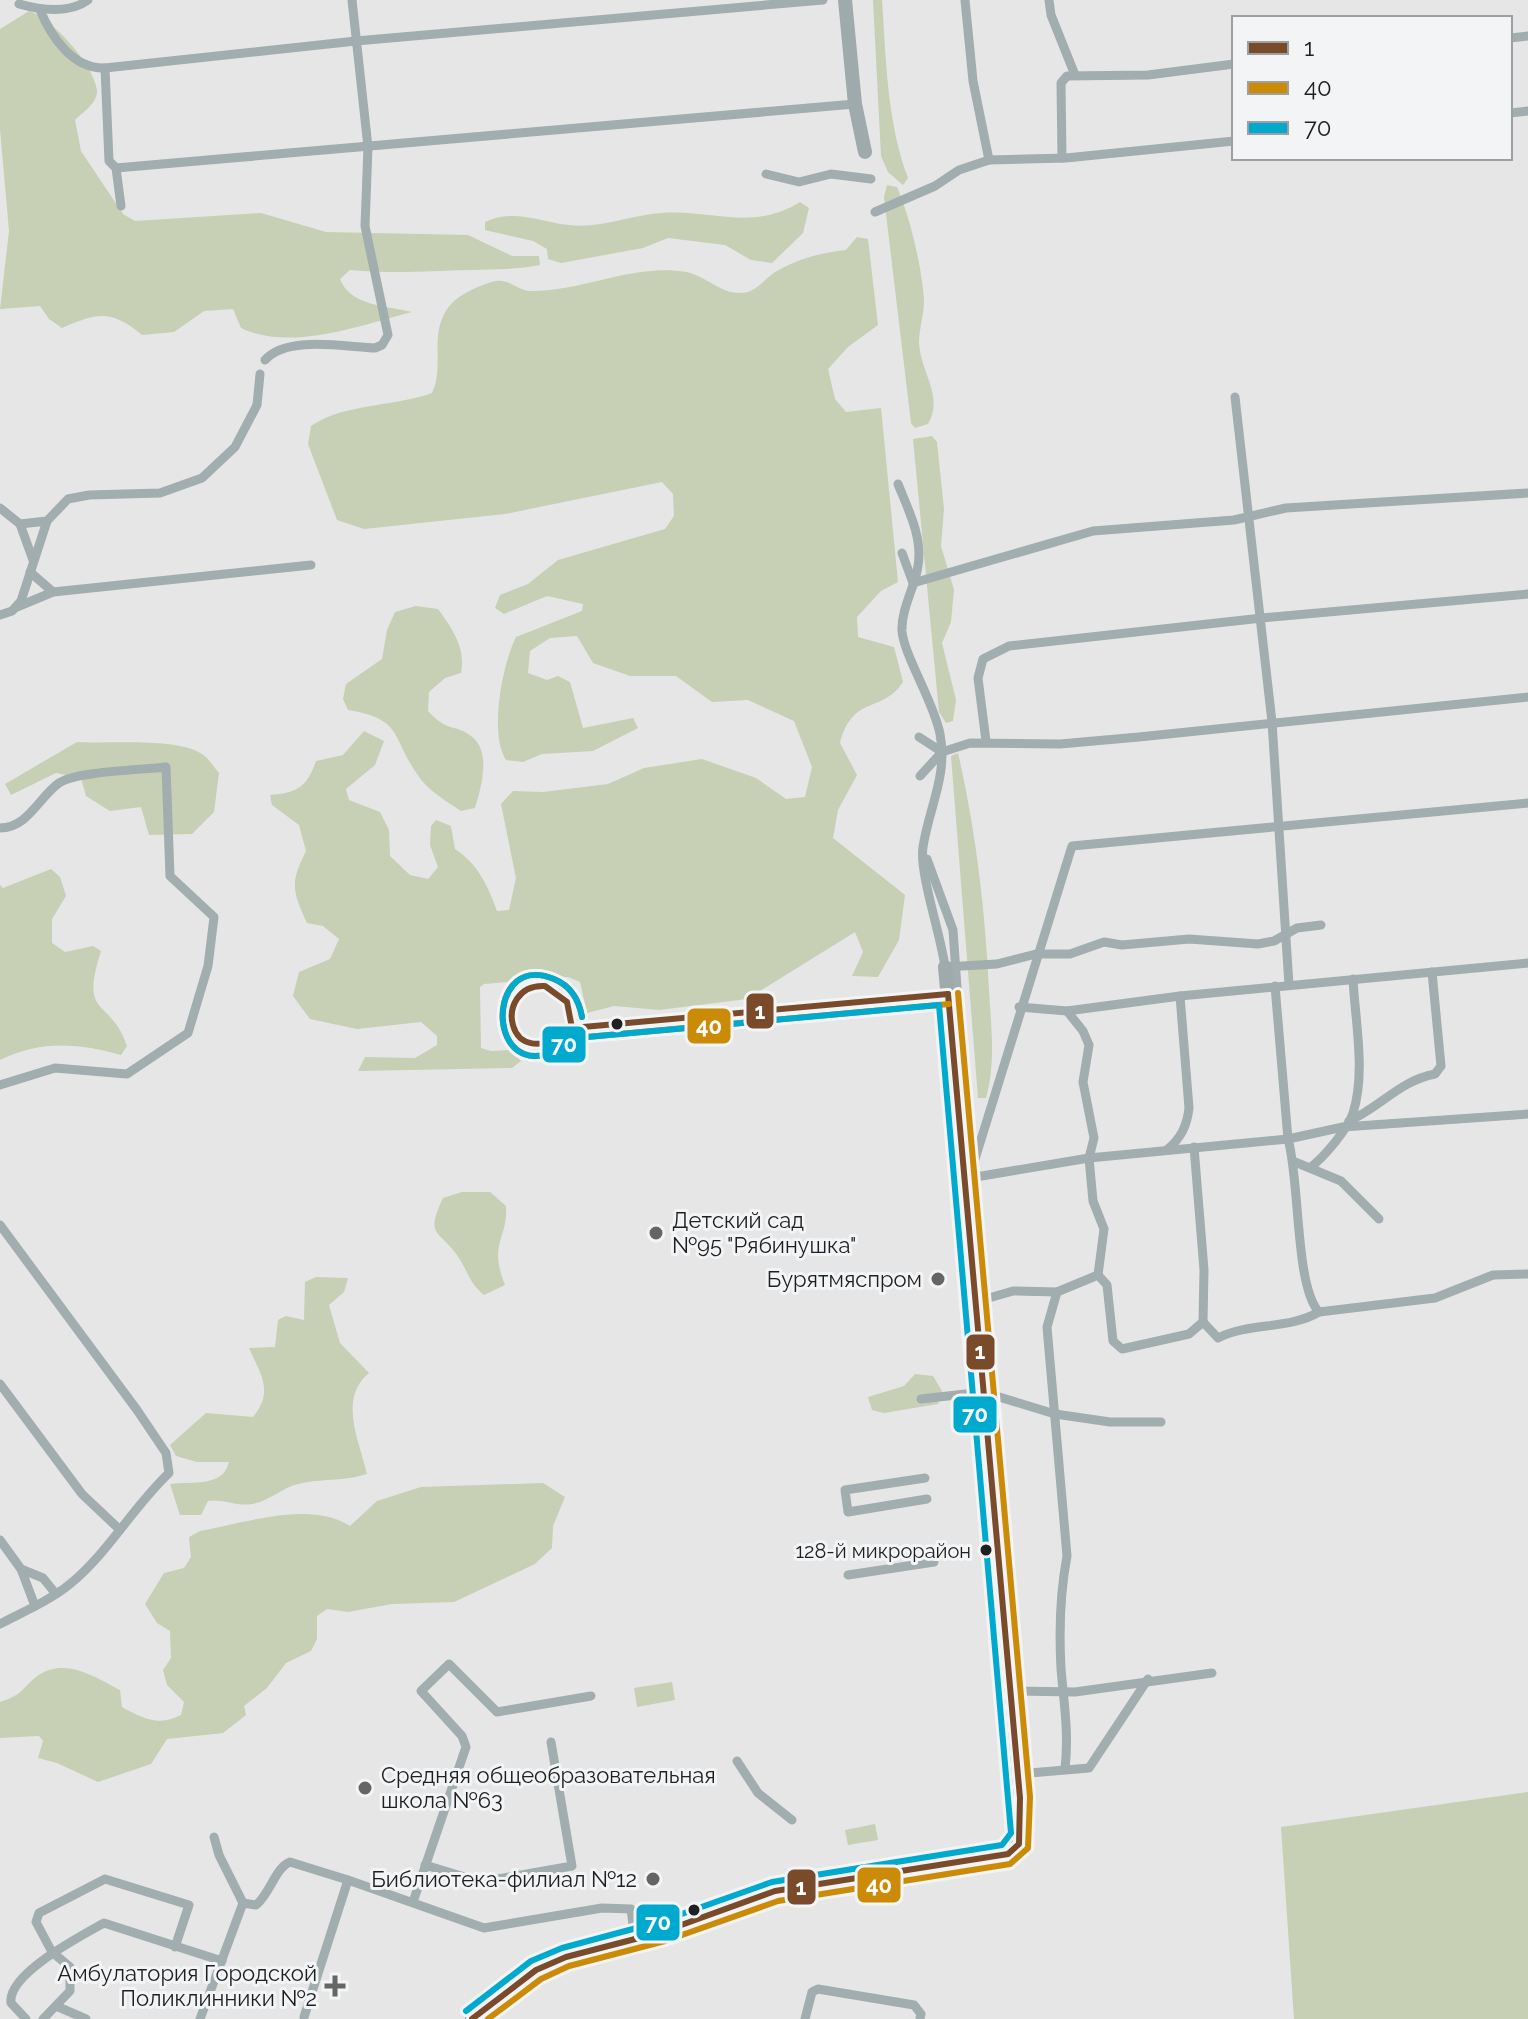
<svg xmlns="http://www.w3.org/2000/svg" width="1528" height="2019" viewBox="0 0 1528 2019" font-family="Raleway,sans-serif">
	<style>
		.green { fill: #c7cfb4 }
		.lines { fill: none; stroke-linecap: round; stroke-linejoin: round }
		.street { stroke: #a1adae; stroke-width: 9 }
		.secondary { stroke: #9faaac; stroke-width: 14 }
		.bus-1-casing { stroke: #f2f4f6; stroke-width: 12 }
		.bus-2-casing { stroke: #f2f4f6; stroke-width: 12 }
		.bus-3-casing { stroke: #f2f4f6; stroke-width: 12 }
		.bus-1 { stroke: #7a4b2a; stroke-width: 6 }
		.bus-2 { stroke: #cc8b07; stroke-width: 6 }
		.bus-3 { stroke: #00a9ce; stroke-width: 6 }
		.bus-dot { fill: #1f2021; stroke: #f2f4f6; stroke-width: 3 }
		.poi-dot { fill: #656566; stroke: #f2f4f6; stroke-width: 3 }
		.labels { text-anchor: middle; stroke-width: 6; stroke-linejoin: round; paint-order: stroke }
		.bus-label { font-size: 20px; fill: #1f2021; stroke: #f2f4f6; text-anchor: end }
		.poi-label { font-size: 22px; fill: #1f2021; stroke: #f2f4f6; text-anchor: end }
		.line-badge { stroke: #f2f4f6; stroke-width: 3 }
		.badge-label { font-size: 22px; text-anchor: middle; font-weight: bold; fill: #fff }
	</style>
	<rect width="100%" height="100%" fill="#e6e6e7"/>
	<!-- green -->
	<g class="green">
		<path d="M873,0H882C886,59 887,122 908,178L903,185L888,172L881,156Z"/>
		<path d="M29,11C52,18 94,65 97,90C98,103 83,112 75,120L81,151L123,214L135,221L261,213L326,232L468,235L512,256H539L540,265C515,270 495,269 471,270C426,271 395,274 350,270L340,279C350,306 387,306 412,312C361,325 290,352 241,328L233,309L204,311L174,332L142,335C111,309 97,313 62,328L49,319L40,306L0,309L9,231L0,129V29Z"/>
		<path d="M887,185L897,187C910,217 922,268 924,300C924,315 919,329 919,343C921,374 944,396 928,424L915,428L911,423L884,197Z"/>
		<path d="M800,202L809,208L803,233L772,263L751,260L725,245L668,238L643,248L561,263L548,259L547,249L533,241L485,230V222C512,208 541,222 569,225C598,229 632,215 661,213C711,209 752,232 800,202Z"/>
		<path d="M857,237L868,239L878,325L848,347L828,369L835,399L846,412L881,408L898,582L881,591L857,617L858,637L894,647L903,682C882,714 853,694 840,743L857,775L838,810L833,838L905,895L899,940L878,977L852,976L863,952L855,932L747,999L659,1010L614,1006L587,1013L580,982L568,977L484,984L480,987L481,1048L491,1051L512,1050L521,1061L512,1068L358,1071L365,1057L415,1058L437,1045V1036L421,1022L357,1029L310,1019L293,996L299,972L330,959L339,939L323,926L307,923C292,890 290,883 306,851L299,825L272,805L270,795C297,793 307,787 316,761L343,755L364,731L384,741L375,765L346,789L349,800L380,812L389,830L390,856L410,875L428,879L438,867L430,845L431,826L436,820L451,826L455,849C478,864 488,886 497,911L509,910L516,878L501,804L513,791L543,792L608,784L644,768L702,759L756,778L786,799L805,797L812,767L794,721L748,700L712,702L676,676H630L593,663L577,636L550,638L530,651L528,673L547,680L558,676L570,682L583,728L633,718L638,728L593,751L542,754L523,762L506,760C489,734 502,665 516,637L582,611L583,604L547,596L504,614L495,608L500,595L528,584L558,560L665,529L674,516L673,494L662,482L505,514L364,529L337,520L308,444L311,426C345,403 394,407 432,393C446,363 426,330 453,302C461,294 484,283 496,281C510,279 517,290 530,291C582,292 633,263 686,272C708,276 723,298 748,292C758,289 768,276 777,271C800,258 821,253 846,250Z"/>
		<polygon points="932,436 937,442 944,509 941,546 954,590 951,622 942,643 956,700 953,721 946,723 939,712 913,439"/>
		<path d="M416,606L438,609C453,630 466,648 461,673L445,678L429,692L428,711C448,733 456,724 471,736C492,751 481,788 475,808L461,811C445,800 428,791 417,774C391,736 403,719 348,710L343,699L346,684L382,659L387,630L395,612Z"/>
		<path d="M77,742C109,744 177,737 202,754C208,758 214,767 219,773L214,812L192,834L149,835L141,807L110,811L86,796L81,778L56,773L11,795L5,784Z"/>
		<path d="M958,753C976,831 985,910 989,989C991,1027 996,1062 986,1098H978L951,756Z"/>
		<path d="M51,869L60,877L66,896L52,919V943L65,952L93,946L101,951C79,1020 110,996 127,1046L121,1055C79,1043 40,1040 0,1060V885L3,888Z"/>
		<path d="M462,1192H490L506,1206C508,1240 488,1242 505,1285L484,1295C470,1284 468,1272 459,1258C440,1229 424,1238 443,1198Z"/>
		<path d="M316,1277L348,1278L344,1292L329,1305L340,1343L369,1373C338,1398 359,1440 367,1474C341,1482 322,1478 298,1484C281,1488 270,1501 252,1504C237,1507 223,1498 208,1501L201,1515H180L170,1484C191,1481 223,1488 229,1462H197L176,1456L170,1445L206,1413L253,1417C274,1391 261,1375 249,1348L275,1347L278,1320L286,1316L304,1320L305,1282Z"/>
		<polygon points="915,1374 933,1376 942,1391 938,1404 884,1413 872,1410 868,1397 904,1386"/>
		<path d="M543,1483L565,1497L553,1526L552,1548L535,1564L454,1602L392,1604L348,1612L327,1609L317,1616V1639L311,1651L286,1663L267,1688L244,1706L246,1715L223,1733L167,1739L151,1764L98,1782L57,1763L38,1758L43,1741L39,1736L0,1738V1702C24,1694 20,1690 36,1677C63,1656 94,1676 120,1690L122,1707C142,1718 158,1727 181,1715L184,1702L167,1685L163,1670L171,1658L170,1631L157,1623L145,1604L164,1573L184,1568L191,1557L189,1537L200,1531C245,1523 310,1500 350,1526L377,1501L421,1487Z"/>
		<polygon points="672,1682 675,1700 637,1707 634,1688"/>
		<polygon points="1528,1792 1528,2019 1294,2019 1281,1827"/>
		<polygon points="875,1824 878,1840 848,1845 845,1830"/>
	</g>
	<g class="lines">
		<!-- street -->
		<g class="street">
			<polyline points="965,0 973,81 989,160 1066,158 1234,141"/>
			<polyline points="1049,0 1051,15 1075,75"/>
			<path d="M19,4C40,10 70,14 88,0"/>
			<path d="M40,10C51,36 72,69 105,68"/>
			<polyline points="1510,38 1528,36"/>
			<polyline points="1510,113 1528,111"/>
			<polyline points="1062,158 1061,83 1067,76 1148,75 1234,64"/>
			<polyline points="116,168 855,104"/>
			<polyline points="766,174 799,182 831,174 871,179"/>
			<polyline points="121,206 116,168 109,161 105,68 356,41 823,0"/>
			<polyline points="875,212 935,186 959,170 989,160"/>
			<path d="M265,360C287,335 345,347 375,348L382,345L388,335L365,226L368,147L352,0"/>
			<polyline points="1235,397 1272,722 1289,985"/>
			<path d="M898,484C908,509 923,538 918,566C915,587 901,609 902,631C904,656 934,702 940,734C948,776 929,807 923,847C919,873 941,935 945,967L997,964L1036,954H1070L1104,942L1122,945L1189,939L1258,944L1274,941L1297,928L1321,925"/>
			<polyline points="0,508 20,524 47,521 21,601 12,611 0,615"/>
			<polyline points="47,521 68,499 89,495 160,493 202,478 235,447 257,405 260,374"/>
			<polyline points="20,524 33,560"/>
			<polyline points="902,553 913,583 1093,531 1234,520 1286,508 1528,493"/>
			<polyline points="30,572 53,592"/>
			<polyline points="17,607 53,592 311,565"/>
			<polyline points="919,737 942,752"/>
			<polyline points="986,741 978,678 983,659 1009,646 1262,618 1528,594"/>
			<polyline points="920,776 942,752 970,743 1060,744 1139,737 1528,697"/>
			<path d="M0,828C28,828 39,797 59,783C77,771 142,770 166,767L170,876L214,917L208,966L188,1033L127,1074L55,1068L0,1085"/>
			<polyline points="927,859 953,930 961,1045"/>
			<path d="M1275,986L1288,1139C1300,1180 1295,1287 1319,1312"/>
			<polyline points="1019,1007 1067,1011 1180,996 1528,963"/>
			<polyline points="1067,1011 1083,1031 1089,1045 1083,1082 1094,1138 1089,1158 1093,1201 1104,1229 1098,1275"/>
			<path d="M572,1028C572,1013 570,999 556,991C547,985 535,984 526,990C487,1015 527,1075 572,1028L948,994"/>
			<path d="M1349,1121C1381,1107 1399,1081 1435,1074L1441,1066L1432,972"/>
			<polyline points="1194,1147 1204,1270 1203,1322"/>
			<path d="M1167,1150C1181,1138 1187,1126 1189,1108L1180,996"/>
			<polyline points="1295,1162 1341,1181 1379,1219"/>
			<path d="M1311,1167C1324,1157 1348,1129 1353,1113C1366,1073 1355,1020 1353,979"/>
			<polyline points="966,1176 975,1159 1072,846 1528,803"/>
			<polyline points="964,1179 1089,1158 1288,1139 1343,1127 1528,1114"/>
			<path d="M0,1225L137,1410L166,1453L169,1473C133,1507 108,1553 70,1584C49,1601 23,1612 0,1624"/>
			<path d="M1057,1292L1047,1327L1067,1556C1060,1593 1059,1632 1061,1669C1064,1703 1069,1734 1065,1769"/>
			<path d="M975,1302L1013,1291L1057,1292L1098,1275L1107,1285L1113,1341L1122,1349L1189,1334L1203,1322L1218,1338C1250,1322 1288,1330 1319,1312L1435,1298L1493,1275L1528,1274"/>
			<polyline points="0,1384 82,1494 119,1529"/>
			<polyline points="921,1399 983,1392 1055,1414 1110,1422 1161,1422"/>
			<polyline points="925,1478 845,1490 848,1512 927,1499"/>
			<polyline points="0,1540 21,1569 43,1578 56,1594"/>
			<polyline points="21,1569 35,1606"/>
			<polyline points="848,1575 934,1562"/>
			<polyline points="1011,1691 1075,1692 1212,1673"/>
			<polyline points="737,1761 758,1793 792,1820"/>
			<polyline points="1018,1774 1089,1768 1148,1679"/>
			<polyline points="214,1837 219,1855 243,1903"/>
			<polyline points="425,1865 481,1882 572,1866 551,1742"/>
			<polyline points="413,1902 466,1747 462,1736 421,1691 449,1664 497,1712 591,1696"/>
			<polyline points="56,2006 86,2019"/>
			<polyline points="304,2017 348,1880 484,1928 602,1908 631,1909 635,1940"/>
			<path d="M26,2019L11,2003C7,1974 81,1936 104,1923L222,1961"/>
			<polyline points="43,2019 70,1991 70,1967 52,1952 36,1922 39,1913 105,1879 189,1905 175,1947"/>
			<path d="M200,2019L243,1903L256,1905C270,1894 275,1868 290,1862L348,1880"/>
			<polyline points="805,2019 812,1992 818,1989 914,2005 921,2014 920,2019"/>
		</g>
		<!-- secondary -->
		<g class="secondary">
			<polyline points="845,0 855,104 865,152"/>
			<polyline points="472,2019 536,1970 566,1957 662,1932 775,1891 997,1856 1008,1854 1019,1844 1020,1798 1011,1691 945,967"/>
		</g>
		<!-- bus-1 casing -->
		<g class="bus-1-casing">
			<g id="bus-1">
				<path d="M545,986L567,1002L572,1028C505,1081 491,983 545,986Z"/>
				<polyline points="572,1028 948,994"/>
				<polyline points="472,2019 536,1970 566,1957 662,1932 775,1891 1008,1854 1019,1844 1020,1798 948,994"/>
			</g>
		</g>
		<!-- bus-2 casing -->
		<g class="bus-2-casing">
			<g id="bus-2">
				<path d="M582,1017C579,1000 571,986 554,979C479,948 486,1108 576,1038L949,1004"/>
				<polyline points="488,2019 541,1979 569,1966 665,1941 778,1901 1010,1864 1028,1848 1030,1797 958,993"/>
			</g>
		</g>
		<!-- bus-3 casing -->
		<g class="bus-3-casing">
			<path id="bus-3" d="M466,2011L531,1961L562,1948L659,1922L772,1882L1002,1845L1011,1833L939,1005L576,1038C486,1108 479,948 554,979C571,986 579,1000 582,1017"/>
		</g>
		<!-- bus-1 -->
		<use href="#bus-1" class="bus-1"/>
		<!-- bus-2 -->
		<use href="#bus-2" class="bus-2"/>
		<!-- bus-3 -->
		<use href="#bus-3" class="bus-3"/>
	</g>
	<!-- markers -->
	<g class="bus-dot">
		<circle cx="617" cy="1024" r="7"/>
		<circle cx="986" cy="1550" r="7"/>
		<circle cx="694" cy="1910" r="7"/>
	</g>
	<g class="poi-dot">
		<circle cx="656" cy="1233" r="8"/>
		<circle cx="938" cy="1279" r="8"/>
		<circle cx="365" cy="1788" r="8"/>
		<circle cx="653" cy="1879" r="8"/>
		<path d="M331 1974h8v8h8v8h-8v8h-8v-8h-8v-8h8z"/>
	</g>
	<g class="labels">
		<!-- bus labels -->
		<g class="bus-label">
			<text x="971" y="1558">128-й микрорайон</text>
		</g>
		<!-- poi labels -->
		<g class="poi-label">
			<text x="672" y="1228" text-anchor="start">Детский сад<tspan x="672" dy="25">№95 "Рябинушка"</tspan></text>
			<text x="922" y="1287">Бурятмяспром</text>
			<text x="381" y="1783" text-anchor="start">Средняя общеобразовательная<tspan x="381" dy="25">школа №63</tspan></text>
			<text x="637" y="1887">Библиотека-филиал №12</text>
			<text x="317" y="1981">Амбулатория Городской<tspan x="317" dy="25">Поликлинники №2</tspan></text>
		</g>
	</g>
	<g class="line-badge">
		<rect x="745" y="992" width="30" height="38" rx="8" fill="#7a4b2a"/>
		<rect x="686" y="1007" width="46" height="38" rx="8" fill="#cc8b07"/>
		<rect x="541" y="1025" width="46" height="39" rx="8" fill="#00a9ce"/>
		<rect x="965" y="1333" width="31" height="38" rx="8" fill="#7a4b2a"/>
		<rect x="952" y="1395" width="46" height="39" rx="8" fill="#00a9ce"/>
		<rect x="856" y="1866" width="46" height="38" rx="8" fill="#cc8b07"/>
		<rect x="786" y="1868" width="31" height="38" rx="8" fill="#7a4b2a"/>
		<rect x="635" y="1903" width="46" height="39" rx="8" fill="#00a9ce"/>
	</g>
	<g class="badge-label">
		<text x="760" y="1019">1</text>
		<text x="709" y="1034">40</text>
		<text x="564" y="1052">70</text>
		<text x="980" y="1359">1</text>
		<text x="975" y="1422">70</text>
		<text x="879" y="1893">40</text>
		<text x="801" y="1895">1</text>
		<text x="658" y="1930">70</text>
	</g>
	<!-- legend -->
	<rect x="1232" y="16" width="280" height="144" fill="#f2f4f6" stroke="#9e9fa1" stroke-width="2"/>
	<rect x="1248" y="42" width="40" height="12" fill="#7a4b2a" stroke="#9e9fa1" stroke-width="2"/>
	<text x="1304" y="56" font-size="24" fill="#1f2021">1</text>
	<rect x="1248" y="82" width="40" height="12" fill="#cc8b07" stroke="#9e9fa1" stroke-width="2"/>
	<text x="1304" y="96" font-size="24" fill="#1f2021">40</text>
	<rect x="1248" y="122" width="40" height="12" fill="#00a9ce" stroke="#9e9fa1" stroke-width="2"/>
	<text x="1304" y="136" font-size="24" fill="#1f2021">70</text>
</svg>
